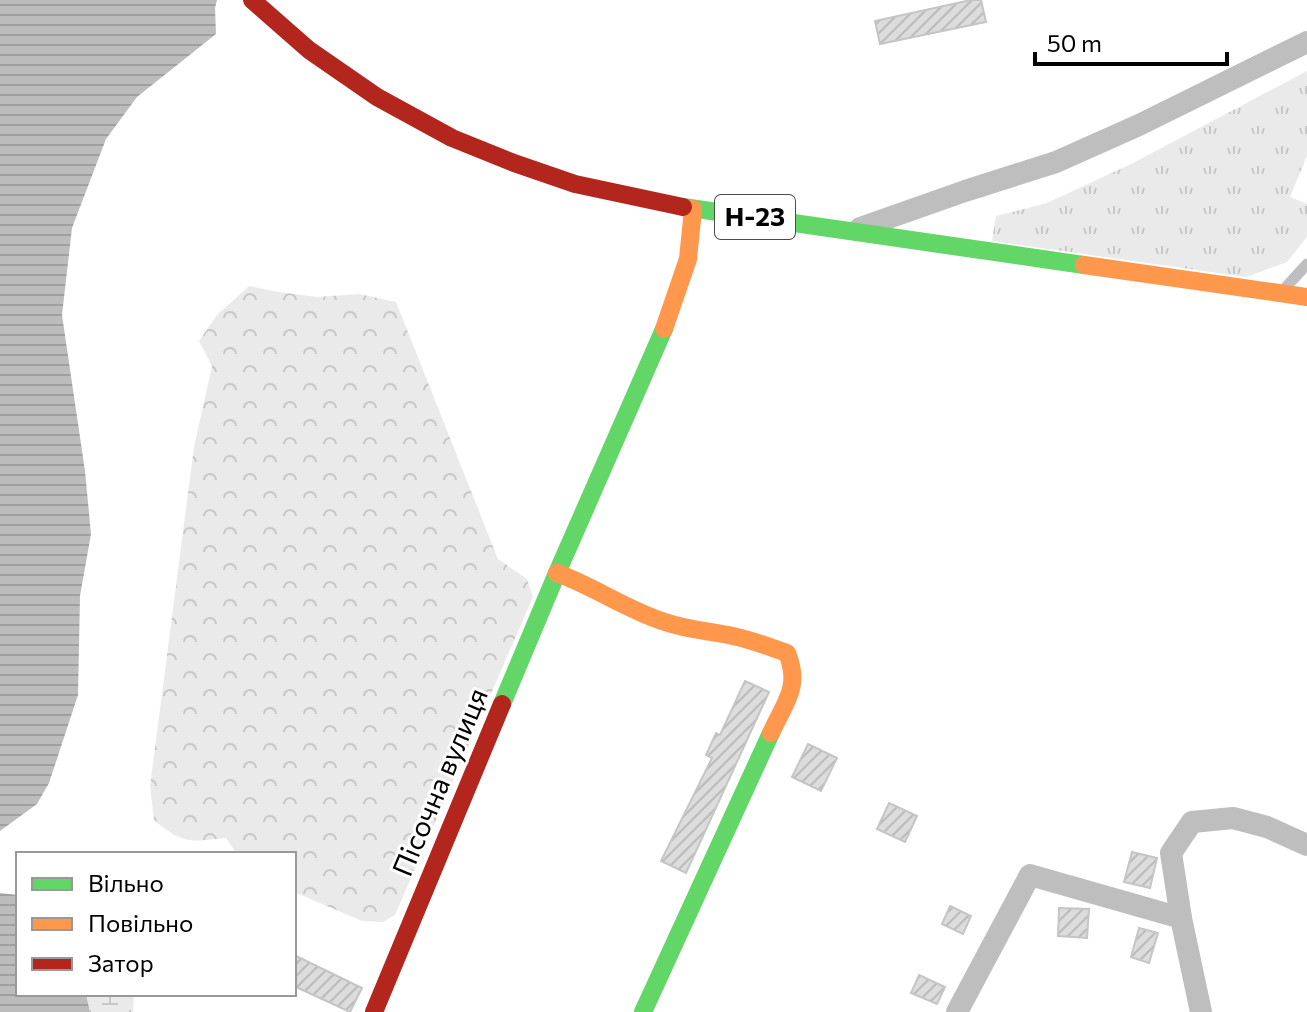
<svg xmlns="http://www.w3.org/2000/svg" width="1307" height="1012" viewBox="0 0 1307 1012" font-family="Commissioner,sans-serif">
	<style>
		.grass { fill: url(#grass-tufts) }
		.forest { fill: url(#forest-crowns) }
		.wetland { fill: url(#wetland-marsh) }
		.water { fill: url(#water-rules) }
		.building { fill: url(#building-hatch); stroke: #c5c5c5; stroke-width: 2 }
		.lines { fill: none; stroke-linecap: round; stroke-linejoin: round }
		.lane { stroke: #bebebe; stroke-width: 11 }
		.street { stroke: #bebebe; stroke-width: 22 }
		.fast { stroke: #63d668; stroke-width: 18 }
		.slow { stroke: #ff974d; stroke-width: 18 }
		.jam { stroke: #b3261e; stroke-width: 18 }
		.labels { text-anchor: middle; stroke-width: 6; stroke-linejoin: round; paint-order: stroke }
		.shield { fill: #fff; stroke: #4c4c4c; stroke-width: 2 }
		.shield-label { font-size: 26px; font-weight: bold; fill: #000 }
		.street-label { font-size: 28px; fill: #000; stroke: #fff }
	</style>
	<defs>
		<pattern id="grass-tufts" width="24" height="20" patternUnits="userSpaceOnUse" patternTransform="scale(2)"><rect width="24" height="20" fill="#eaeaea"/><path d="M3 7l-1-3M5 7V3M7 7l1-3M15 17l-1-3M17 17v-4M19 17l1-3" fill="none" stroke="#c7c7c7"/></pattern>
		<pattern id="forest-crowns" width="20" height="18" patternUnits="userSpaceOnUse" patternTransform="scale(2)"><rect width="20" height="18" fill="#eaeaea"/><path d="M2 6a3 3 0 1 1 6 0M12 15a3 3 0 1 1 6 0" fill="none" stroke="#c7c7c7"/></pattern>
		<pattern id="wetland-marsh" width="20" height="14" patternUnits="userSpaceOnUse" patternTransform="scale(2)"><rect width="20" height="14" fill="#eaeaea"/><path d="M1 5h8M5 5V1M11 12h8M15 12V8" fill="none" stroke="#c7c7c7"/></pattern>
		<pattern id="water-rules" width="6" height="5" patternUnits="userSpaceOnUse" patternTransform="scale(2)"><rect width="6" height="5" fill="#bcbcbc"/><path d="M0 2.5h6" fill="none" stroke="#a0a0a0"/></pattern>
		<pattern id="building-hatch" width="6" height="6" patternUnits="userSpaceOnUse" patternTransform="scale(2)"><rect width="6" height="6" fill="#dcdcdc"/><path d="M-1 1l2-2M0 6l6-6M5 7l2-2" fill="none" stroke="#bbb"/></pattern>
	</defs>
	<rect width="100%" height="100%" fill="#fff"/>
	<!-- grass -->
	<polygon class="grass" points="1307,71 1307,156 1290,197 1307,204 1307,237 1287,262 1246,277 992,241 996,216 1047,203 1131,164"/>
	<!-- forest -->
	<path class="forest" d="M249,286L278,292L317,297L359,294L396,302L498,559L527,579L533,597L395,915L383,922L362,921L294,892V854H237L226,838C190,842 183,844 154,820L150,786L194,447L212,366L199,341L217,315Z"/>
	<!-- wetland -->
	<polygon class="wetland" points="86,994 134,994 133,1012 90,1012"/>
	<!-- water -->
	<g class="water">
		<polygon points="0,0 217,0 215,8 216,34 137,97 106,139 72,228 62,315 85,471 91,534 80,596 78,695 49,783 37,804 0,831"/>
		<polygon points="0,893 18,895 18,994 86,994 90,1012 0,1012"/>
	</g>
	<!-- building -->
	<g class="building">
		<polygon points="971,0 981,0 986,22 880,44 875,21"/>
		<polygon points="745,681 769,692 686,873 661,861 712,758 706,755 716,733 720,735"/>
		<polygon points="808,744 837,758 821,791 792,777"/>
		<polygon points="889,803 917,816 905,842 877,829"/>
		<polygon points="1132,852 1157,858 1150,888 1124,882"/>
		<polygon points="950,906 971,916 963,934 942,924"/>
		<polygon points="1059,908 1089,909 1087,938 1058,936"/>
		<polygon points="1139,928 1158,933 1149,963 1131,957"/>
		<polygon points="294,955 362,988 350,1012 294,986"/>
		<polygon points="919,975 945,987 937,1004 911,993"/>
	</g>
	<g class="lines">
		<!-- lane -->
		<polyline class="lane" points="1286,287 1307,264"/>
		<!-- street -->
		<g class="street">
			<polyline points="860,228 965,191 1056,162 1139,125 1307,42"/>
			<polyline points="957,1012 1030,875 1181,918"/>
			<polyline points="1201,1012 1181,918 1171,853 1192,822 1233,818 1267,827 1307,845"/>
		</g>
		<!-- fast -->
		<g class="fast">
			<polyline points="683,207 1084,265"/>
			<polyline points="502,704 557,573 664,329"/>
			<polyline points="643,1012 771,733"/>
		</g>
		<!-- slow -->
		<g class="slow">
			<polyline points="1084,265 1307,297"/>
			<polyline points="664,329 688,259 693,209"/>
			<path d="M557,573C595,587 627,610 665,622C688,630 710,631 733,636C752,640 769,647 787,653C801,687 785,702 771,733"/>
		</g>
		<!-- jam -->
		<g class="jam">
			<polyline points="252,0 309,50 377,97 452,138 514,163 575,184 683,207"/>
			<polyline points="374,1012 502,704"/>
		</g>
	</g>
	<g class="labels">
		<!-- shield labels -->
		<rect class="shield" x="715" y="195" width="80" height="44" rx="6"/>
		<g class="shield-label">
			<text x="755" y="226">Н-23</text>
		</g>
		<!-- street labels -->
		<g class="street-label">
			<text transform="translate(440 782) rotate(-67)" y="10">Пісочна вулиця</text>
		</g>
	</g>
	<!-- legend -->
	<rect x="16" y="852" width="280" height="144" fill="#ffffff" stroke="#999999" stroke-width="2"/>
	<rect x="32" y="878" width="40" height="12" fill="#63d668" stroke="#999999" stroke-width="2"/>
	<text x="88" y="892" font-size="24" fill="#000000">Вільно</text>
	<rect x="32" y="918" width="40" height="12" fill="#ff974d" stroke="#999999" stroke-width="2"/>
	<text x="88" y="932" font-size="24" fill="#000000">Повільно</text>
	<rect x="32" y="958" width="40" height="12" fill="#b3261e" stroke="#999999" stroke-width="2"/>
	<text x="88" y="972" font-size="24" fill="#000000">Затор</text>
	<!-- scale -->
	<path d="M1035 52v12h192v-12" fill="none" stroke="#000000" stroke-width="4"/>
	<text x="1047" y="52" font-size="24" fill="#000000" stroke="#ffffff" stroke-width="6" paint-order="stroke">50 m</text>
</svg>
